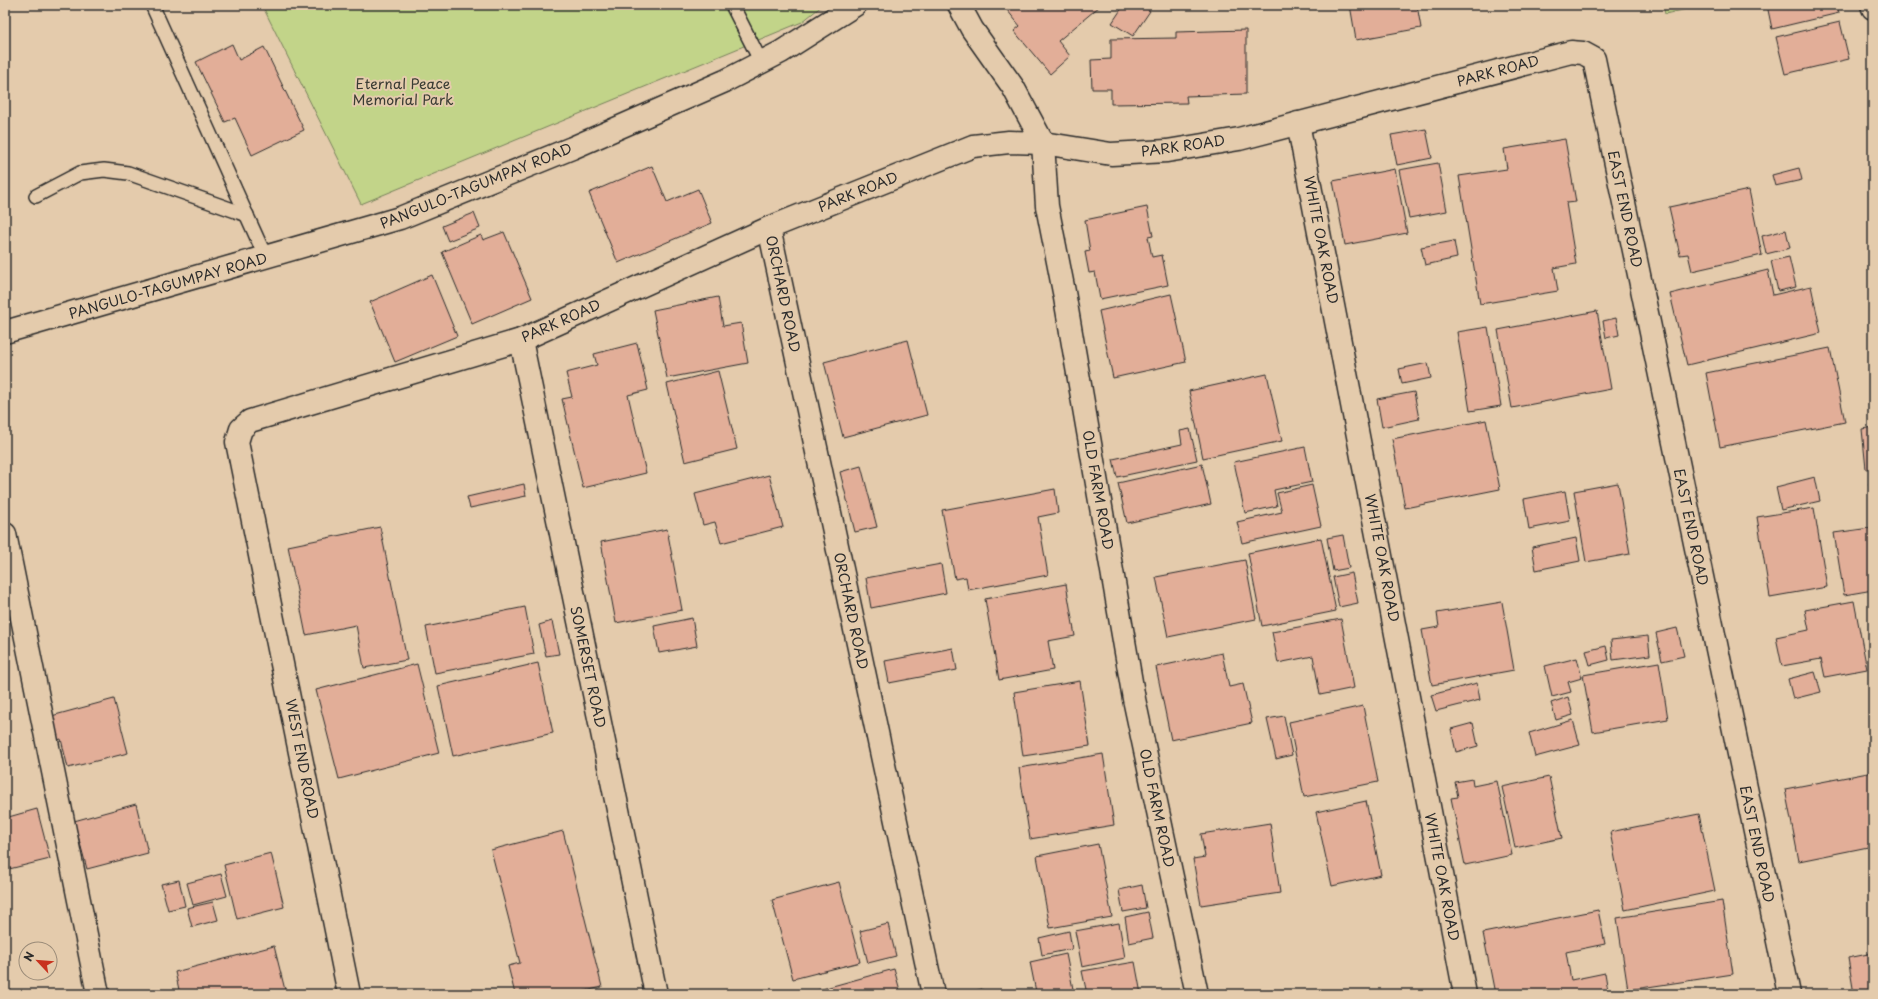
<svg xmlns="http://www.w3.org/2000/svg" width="1878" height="999" viewBox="0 0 1878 999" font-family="'Playpen Sans',sans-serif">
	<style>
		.green { fill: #c2d489; stroke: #76805a }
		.building { fill: #e2ae98; stroke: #2b2b2b }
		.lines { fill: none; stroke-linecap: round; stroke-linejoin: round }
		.service-casing { stroke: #2b2b2b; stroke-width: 16 }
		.minor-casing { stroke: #2b2b2b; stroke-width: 25 }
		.service { stroke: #e4cbac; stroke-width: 13 }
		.minor { stroke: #e4cbac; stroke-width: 22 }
		.labels { text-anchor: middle; stroke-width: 4; stroke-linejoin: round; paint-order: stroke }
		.street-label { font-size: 14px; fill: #2b2b2b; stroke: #e4cbac }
		.park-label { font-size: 14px; fill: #3a3c34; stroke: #e4cbac }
	</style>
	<rect width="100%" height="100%" fill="#e4cbac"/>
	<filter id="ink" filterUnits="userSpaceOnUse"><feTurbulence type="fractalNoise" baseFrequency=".025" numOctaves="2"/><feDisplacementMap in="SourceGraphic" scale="8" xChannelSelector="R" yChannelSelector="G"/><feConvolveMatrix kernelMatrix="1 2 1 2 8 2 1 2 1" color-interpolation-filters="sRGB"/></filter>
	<g filter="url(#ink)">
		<!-- green -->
		<g class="green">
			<polygon points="262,5 823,5 802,22 361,204"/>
			<polygon points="1663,5 1704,5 1665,14"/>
		</g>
		<!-- building -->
		<g class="building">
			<polygon points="1003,5 1099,5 1100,6 1058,41 1070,56 1050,74 1014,31 1020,26"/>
			<polygon points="1124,5 1142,5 1150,11 1133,36 1112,23"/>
			<polygon points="1350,5 1417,5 1421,28 1356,40"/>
			<polygon points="1767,5 1837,5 1839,13 1772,29"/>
			<polygon points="1840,22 1849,59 1785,74 1776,37"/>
			<polygon points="1246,30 1246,94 1186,96 1187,103 1111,104 1111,89 1092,89 1091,60 1111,59 1111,39 1176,38 1176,32"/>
			<polygon points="232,44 239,60 264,47 304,130 252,155 235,118 225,122 196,62"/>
			<polygon points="1426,129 1432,158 1397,165 1391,135"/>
			<polygon points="1565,139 1576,202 1566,203 1576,264 1554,268 1558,291 1480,304 1459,176 1507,169 1504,149"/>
			<polygon points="1438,163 1447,211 1409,218 1399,170"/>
			<polygon points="652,166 667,202 698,189 712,223 618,263 589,193"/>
			<polygon points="1799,168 1802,180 1775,186 1772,175"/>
			<polygon points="1395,169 1407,233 1345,245 1333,181"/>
			<polygon points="1749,190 1762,255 1692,271 1688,254 1680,255 1669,207"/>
			<polygon points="1147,207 1153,236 1148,237 1152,257 1162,255 1168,285 1100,299 1095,272 1089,273 1085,252 1090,251 1085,220"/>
			<polygon points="474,213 480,228 448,241 442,226"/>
			<polygon points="1786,230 1790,248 1766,254 1762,236"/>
			<polygon points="504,232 532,298 472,324 442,252 481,235 483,240"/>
			<polygon points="1454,241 1457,258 1425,265 1421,247"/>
			<polygon points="1789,257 1796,287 1778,291 1771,261"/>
			<polygon points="1768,270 1773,295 1811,286 1821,333 1687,365 1670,294"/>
			<polygon points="432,275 457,336 395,362 370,302"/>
			<polygon points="1171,294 1186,362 1113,378 1099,311"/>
			<polygon points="718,297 723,326 741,323 748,363 667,378 653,310"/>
			<polygon points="1597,311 1611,389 1512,408 1498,330"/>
			<polygon points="1616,318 1619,335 1606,338 1603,321"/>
			<polygon points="1488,327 1501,406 1470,411 1457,332"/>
			<polygon points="908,340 927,415 843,437 824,362"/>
			<polygon points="637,343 648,390 628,395 646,473 583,488 562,399 572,397 566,373 597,365 594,354"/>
			<polygon points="1830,348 1845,422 1720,447 1706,373"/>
			<polygon points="1428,363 1431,378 1402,384 1399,369"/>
			<polygon points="718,371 737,449 685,462 667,384"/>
			<polygon points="1267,374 1282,441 1203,458 1189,391"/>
			<polygon points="1414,392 1419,419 1382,427 1377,399"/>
			<polygon points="1486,420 1500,489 1405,508 1392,439"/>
			<polygon points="1873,427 1873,468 1866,469 1862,429"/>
			<polygon points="1190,429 1197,460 1117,477 1113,459 1182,444 1180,431"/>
			<polygon points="1305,447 1312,482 1274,490 1277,506 1245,513 1234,462"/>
			<polygon points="1202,464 1211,504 1127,523 1118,483"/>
			<polygon points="861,466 877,527 855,532 840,472"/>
			<polygon points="769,475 783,527 721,543 715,522 703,525 695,494"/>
			<polygon points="1815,477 1820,501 1781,510 1776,487"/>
			<polygon points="1873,482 1873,515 1869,483"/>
			<polygon points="1618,483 1630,554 1586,562 1574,491"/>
			<polygon points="524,484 526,496 470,508 467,497"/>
			<polygon points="1312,485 1321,526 1242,543 1237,522 1282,512 1277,493"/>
			<polygon points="1055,489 1058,513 1038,517 1048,575 968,590 966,577 955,579 942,510"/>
			<polygon points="1565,491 1570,521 1529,529 1524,499"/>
			<polygon points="1814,508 1827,587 1770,597 1757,517"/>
			<polygon points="380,527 407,660 364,668 356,625 306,635 288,546"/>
			<polygon points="1870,528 1873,547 1873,590 1844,595 1834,533"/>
			<polygon points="667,529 682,610 616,623 601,542"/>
			<polygon points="1343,535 1349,568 1333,571 1327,538"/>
			<polygon points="1321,538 1336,611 1262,626 1248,553"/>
			<polygon points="1576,538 1580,561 1536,570 1532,547"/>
			<polygon points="1245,560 1256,619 1168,637 1156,577"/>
			<polygon points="941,564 946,593 871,608 866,578"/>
			<polygon points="1352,573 1358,603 1339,607 1333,577"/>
			<polygon points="1066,584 1075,636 1048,641 1053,670 999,680 985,599"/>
			<polygon points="1854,601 1867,669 1825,677 1821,659 1782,666 1776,637 1809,630 1805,610"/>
			<polygon points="1502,602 1514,670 1432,685 1422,630 1439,627 1437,613"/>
			<polygon points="525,607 534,654 435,673 426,627"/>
			<polygon points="692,618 697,646 659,653 654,626"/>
			<polygon points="1341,619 1354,688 1320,695 1313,656 1278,663 1272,632"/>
			<polygon points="552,621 559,654 546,656 539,625"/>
			<polygon points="1677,628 1684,656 1662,661 1656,633"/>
			<polygon points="1648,636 1650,655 1613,660 1611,640"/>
			<polygon points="1606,646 1609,660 1590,665 1586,651"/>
			<polygon points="953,648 957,670 889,683 885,661"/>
			<polygon points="1222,653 1229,687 1243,684 1252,723 1171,740 1156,667"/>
			<polygon points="1577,658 1582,678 1568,682 1571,692 1552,697 1545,666"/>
			<polygon points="1659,662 1668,719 1593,732 1583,675"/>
			<polygon points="538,663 553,733 453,756 438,686"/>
			<polygon points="417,664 439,753 339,779 316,690"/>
			<polygon points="1815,672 1821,692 1793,699 1788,679"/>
			<polygon points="1080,681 1090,746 1023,756 1014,692"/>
			<polygon points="1477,683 1480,700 1436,711 1431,695"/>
			<polygon points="1568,697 1573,715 1556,720 1551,703"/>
			<polygon points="114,699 128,753 68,768 61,739 50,742 44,718"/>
			<polygon points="1363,706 1378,782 1304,797 1289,722"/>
			<polygon points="1284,716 1292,755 1276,759 1267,719"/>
			<polygon points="1573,720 1580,745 1535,757 1529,733"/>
			<polygon points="1473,723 1478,746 1456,752 1451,729"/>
			<polygon points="1103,754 1114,825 1030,839 1019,768"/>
			<polygon points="1873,772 1873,846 1799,861 1785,789"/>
			<polygon points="1549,777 1562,838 1515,848 1502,787"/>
			<polygon points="1472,779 1473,786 1497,781 1512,855 1465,865 1451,798 1458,797 1455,782"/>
			<polygon points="1366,801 1381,875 1332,886 1316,812"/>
			<polygon points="136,804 148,853 87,869 74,821"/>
			<polygon points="37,809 50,859 5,870 5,818"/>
			<polygon points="1699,814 1715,891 1625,910 1610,832"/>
			<polygon points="1270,823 1280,893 1201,905 1193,859 1205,857 1201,834"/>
			<polygon points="563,831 602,987 573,994 515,994 508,966 520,963 491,850"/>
			<polygon points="1098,844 1112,917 1050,928 1037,856"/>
			<polygon points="271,853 284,907 237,919 224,865"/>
			<polygon points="221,874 227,896 193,905 187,883"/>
			<polygon points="179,880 185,906 168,910 161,884"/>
			<polygon points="839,882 860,962 793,979 772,900"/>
			<polygon points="1142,885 1146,908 1123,912 1119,890"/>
			<polygon points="1722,901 1733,974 1628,990 1617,918"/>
			<polygon points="213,902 218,920 192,927 187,908"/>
			<polygon points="1598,910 1605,944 1566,952 1571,980 1605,973 1608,991 1592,994 1495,994 1483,933"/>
			<polygon points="1148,912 1153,938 1129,943 1125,917"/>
			<polygon points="1119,923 1125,958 1082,967 1075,931"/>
			<polygon points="888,924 896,956 868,963 860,931"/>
			<polygon points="1069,931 1072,949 1042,955 1039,938"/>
			<polygon points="274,946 286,994 180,994 175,972"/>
			<polygon points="1873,953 1873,994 1854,994 1848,958"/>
			<polygon points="1066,954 1074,994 1027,994 1036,992 1030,962"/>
			<polygon points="1135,962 1141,994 1087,994 1082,971"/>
			<polygon points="894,969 901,994 804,994"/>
			<polygon points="982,989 983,994 963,994"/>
			<polygon points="1729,991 1730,994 1713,994"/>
		</g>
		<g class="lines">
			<!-- service casing -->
			<g class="service-casing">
				<g id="service">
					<polyline points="152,5 266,258"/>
					<polyline points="732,5 761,62"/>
					<polyline points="36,196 80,173 104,170 128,173 247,215"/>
				</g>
			</g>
			<!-- minor casing -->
			<g class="minor-casing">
				<g id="minor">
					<polyline points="959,5 972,29 1013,87 1043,143 1047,206 1064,292 1134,699 1197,994"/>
					<polyline points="1872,5 1873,8"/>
					<polyline points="1298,123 1465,994"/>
					<polyline points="769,228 933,994"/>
					<polyline points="5,332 400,218 572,148 725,81 781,52 855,5"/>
					<polyline points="521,340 656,994"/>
					<polyline points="5,534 98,994"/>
					<polyline points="349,994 237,442 241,429 250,421 521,340 769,228 973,146 1009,142 1043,143 1111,154 1167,151 1239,139 1571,52 1583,53 1594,59 1789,994"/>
				</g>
			</g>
			<!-- service -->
			<use href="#service" class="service"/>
			<!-- minor -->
			<use href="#minor" class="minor"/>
		</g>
	</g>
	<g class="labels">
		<!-- street labels -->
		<g class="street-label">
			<text transform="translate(1498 71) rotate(-15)" y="5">PARK ROAD</text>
			<text transform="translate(1183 146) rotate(-8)" y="5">PARK ROAD</text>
			<text transform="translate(476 186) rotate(-22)" y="5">PANGULO-TAGUMPAY ROAD</text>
			<text transform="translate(858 192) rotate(-22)" y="5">PARK ROAD</text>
			<text transform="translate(1625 209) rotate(78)" y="5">EAST END ROAD</text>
			<text transform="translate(1321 240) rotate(79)" y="5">WHITE OAK ROAD</text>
			<text transform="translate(168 286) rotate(-16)" y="5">PANGULO-TAGUMPAY ROAD</text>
			<text transform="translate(783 294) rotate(78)" y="5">ORCHARD ROAD</text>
			<text transform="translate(561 321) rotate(-24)" y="5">PARK ROAD</text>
			<text transform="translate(1098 490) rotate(80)" y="5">OLD FARM ROAD</text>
			<text transform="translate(1691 527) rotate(78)" y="5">EAST END ROAD</text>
			<text transform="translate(1382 558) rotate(79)" y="5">WHITE OAK ROAD</text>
			<text transform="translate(851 611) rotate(78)" y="5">ORCHARD ROAD</text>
			<text transform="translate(588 667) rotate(78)" y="5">SOMERSET ROAD</text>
			<text transform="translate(302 759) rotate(79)" y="5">WEST END ROAD</text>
			<text transform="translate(1157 808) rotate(78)" y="5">OLD FARM ROAD</text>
			<text transform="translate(1757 844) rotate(78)" y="5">EAST END ROAD</text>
			<text transform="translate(1442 877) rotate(79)" y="5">WHITE OAK ROAD</text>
		</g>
		<!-- park labels -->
		<g class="park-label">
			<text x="403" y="89">Eternal Peace<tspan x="403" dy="16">Memorial Park</tspan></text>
		</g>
	</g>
	<!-- margin -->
	<rect width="1878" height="999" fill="none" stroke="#e4cbac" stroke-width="20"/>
	<rect x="10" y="10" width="1858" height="979" fill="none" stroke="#2b2b2b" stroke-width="1.5" filter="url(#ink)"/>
	<!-- north arrow -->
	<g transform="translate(38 961) rotate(296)"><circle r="19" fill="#e4cbac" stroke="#9a8b78"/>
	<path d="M0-3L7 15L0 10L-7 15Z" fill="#c8321e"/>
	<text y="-6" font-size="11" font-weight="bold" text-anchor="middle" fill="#2b2b2b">N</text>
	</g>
</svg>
